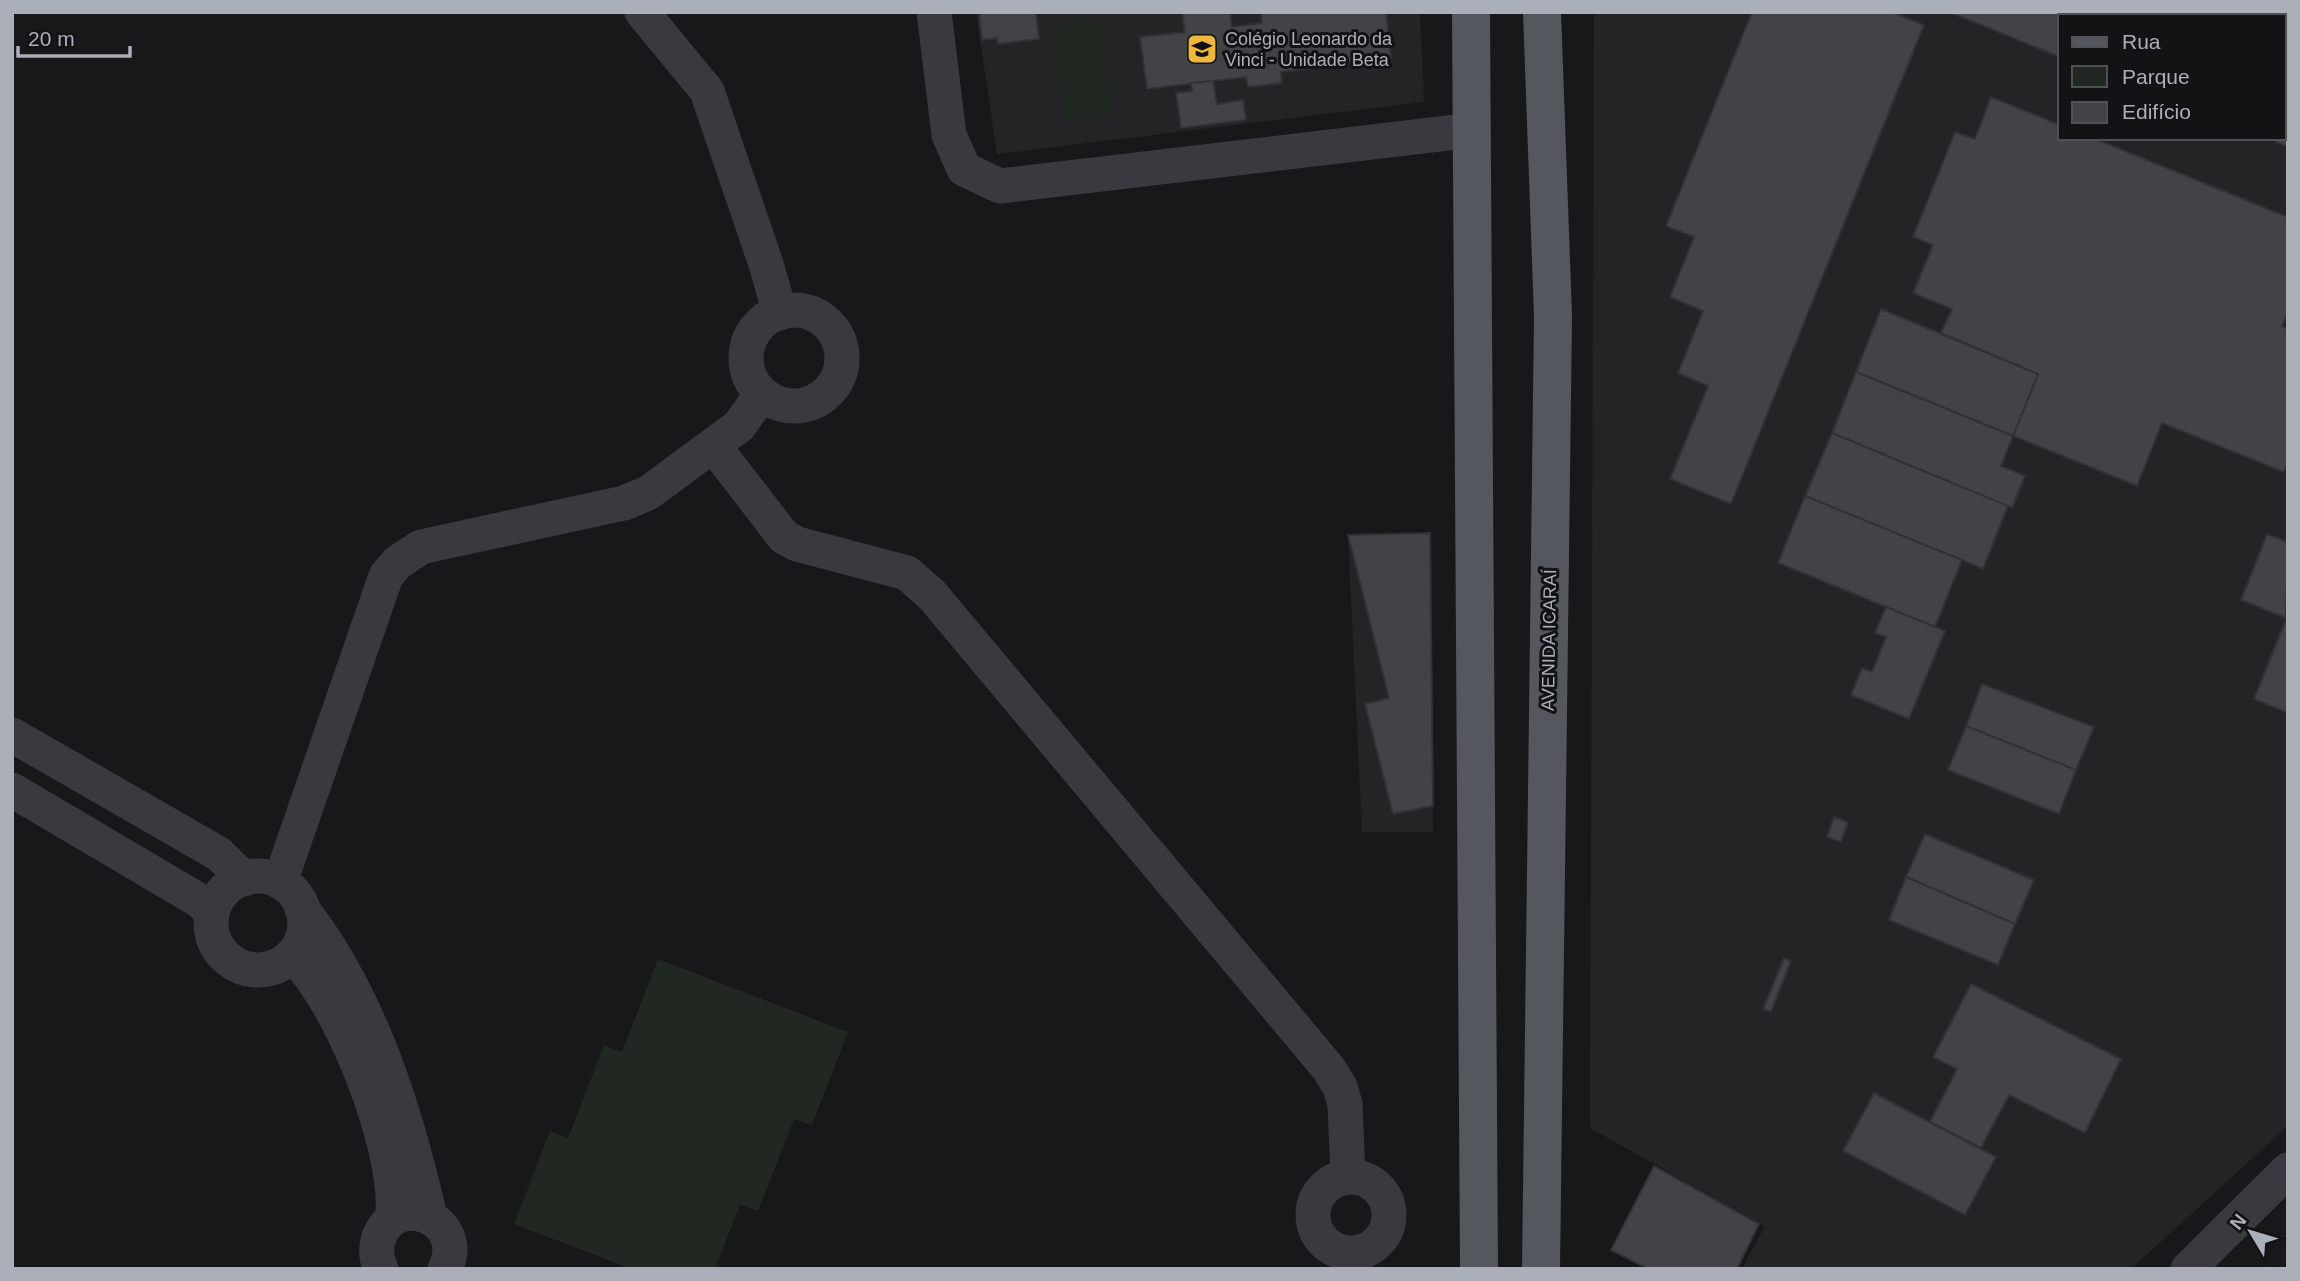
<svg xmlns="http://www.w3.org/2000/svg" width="2300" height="1281" viewBox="0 0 2300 1281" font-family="Arial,sans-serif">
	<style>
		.built { fill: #242427; fill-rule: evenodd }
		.green { fill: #202821 }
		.building { fill: #424347; stroke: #323236; stroke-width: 2 }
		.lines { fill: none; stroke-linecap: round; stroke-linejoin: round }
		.minor { stroke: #393a3f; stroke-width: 35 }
		.major { stroke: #55575e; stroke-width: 38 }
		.labels { text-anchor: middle; stroke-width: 6; stroke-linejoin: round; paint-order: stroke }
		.poi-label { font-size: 18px; fill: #aaafba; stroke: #131315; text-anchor: start }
		.street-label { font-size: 18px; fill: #aaafba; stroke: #131315 }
	</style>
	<rect width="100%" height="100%" fill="#18181a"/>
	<!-- built -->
	<g class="built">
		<polygon points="976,12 1420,12 1424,102 997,154"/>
		<path d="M1594,12H2288V1126L2131,1269H1742L1765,1226L1590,1128ZM2060,16H2284V138H2060Z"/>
		<polygon points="1430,533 1433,832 1362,832 1348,535"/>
	</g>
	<!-- green -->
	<g class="green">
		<polygon points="1101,17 1113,114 1066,120 1054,23"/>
		<polygon points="658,959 848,1032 812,1125 794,1119 758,1211 740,1205 715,1269 632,1269 514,1224 550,1131 568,1138 604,1045 622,1052"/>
	</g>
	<!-- building -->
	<g class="building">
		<polygon points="979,12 1036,12 1039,39 998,44 997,38 982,40"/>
		<polygon points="1182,12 1230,12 1232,27 1262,23 1261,12 1386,12 1391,58 1281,72 1282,83 1248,87 1246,77 1147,89 1140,37 1185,32"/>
		<polygon points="1752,12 1892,12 1924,25 1731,504 1670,479 1708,386 1678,373 1703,311 1670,297 1694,237 1666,226"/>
		<polygon points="1949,12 2288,12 2288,17 2284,25 2284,16 2060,16 2060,57"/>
		<polygon points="1213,81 1217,104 1243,100 1246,120 1181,128 1176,93 1192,91 1191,83"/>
		<polygon points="1991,97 2060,125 2060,138 2093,138 2288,217 2288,312 2282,326 2288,329 2288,462 2284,472 2162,423 2137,486 2013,436 2038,374 1941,333 1952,309 1913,293 1933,245 1913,237 1955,132 1975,139"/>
		<polygon points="2286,117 2288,117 2288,147 2276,142 2278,138 2284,138"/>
		<polygon points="1881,309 2038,374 2013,436 1856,372"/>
		<polygon points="1856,372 2013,436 2001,466 2025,476 2012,508 1832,433"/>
		<polygon points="1832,433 2008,506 1983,569 1805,496"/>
		<polygon points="1805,496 1962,560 1935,627 1778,563"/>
		<polygon points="1430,533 1433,806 1393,814 1365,704 1389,698 1348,535"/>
		<polygon points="2267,534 2288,542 2286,618 2241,600"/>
		<polygon points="1886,607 1945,631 1909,719 1851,695 1862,668 1872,672 1886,637 1875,633"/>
		<polygon points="2288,614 2288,713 2254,699"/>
		<polygon points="1982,684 2094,727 2076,770 1966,726"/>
		<polygon points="1966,726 2076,770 2059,814 1948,770"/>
		<polygon points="1834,817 1848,822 1841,842 1827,837"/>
		<polygon points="1925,834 2034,880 2015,924 1906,877"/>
		<polygon points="1906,877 2015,924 1998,965 1889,920"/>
		<polygon points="1784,958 1791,961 1771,1012 1763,1009"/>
		<polygon points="1971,984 2121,1059 2085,1133 2009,1095 1981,1148 1930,1122 1957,1069 1933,1057"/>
		<polygon points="1874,1093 1996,1157 1965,1215 1843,1151"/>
		<polygon points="1654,1166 1759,1224 1737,1269 1648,1269 1611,1250"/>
	</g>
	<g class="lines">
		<!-- minor -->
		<g class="minor">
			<polyline points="642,12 707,91 766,264 780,313"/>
			<polyline points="934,12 949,135 964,169 1000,186 1473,130"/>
			<circle cx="794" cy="358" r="48"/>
			<polyline points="713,445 784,537 797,544 907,573 932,595 1329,1069 1340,1087 1345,1104 1348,1177"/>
			<polyline points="12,735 219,854 244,879"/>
			<polyline points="12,790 200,901 212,913"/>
			<circle cx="258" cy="923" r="47"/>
			<polyline points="280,882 386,576 398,562 421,547 624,503 648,493 739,426 762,394"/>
			<path d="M302,909C370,995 406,1112 430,1217"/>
			<path d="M292,955C339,1000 386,1121 392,1186C394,1197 393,1208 393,1219"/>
			<circle cx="1351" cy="1215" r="38"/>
			<path d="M381,1269C376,1258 375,1248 379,1237C398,1189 469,1221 445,1269"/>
			<polyline points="2188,1269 2288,1170"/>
		</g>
		<!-- major -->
		<g class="major">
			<polyline points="1471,12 1479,1269"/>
			<polyline points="1541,1269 1553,316 1542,12"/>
		</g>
	</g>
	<!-- icons -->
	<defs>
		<g id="school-square" transform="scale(1.575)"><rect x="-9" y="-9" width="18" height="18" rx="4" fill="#efb73b" stroke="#131315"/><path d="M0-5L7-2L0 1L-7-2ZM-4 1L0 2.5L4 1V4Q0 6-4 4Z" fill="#111"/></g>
	</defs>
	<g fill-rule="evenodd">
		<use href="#school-square" x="1202" y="49"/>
	</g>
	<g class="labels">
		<!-- poi labels -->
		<g class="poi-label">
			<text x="1225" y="45">Colégio Leonardo da<tspan x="1225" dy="21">Vinci - Unidade Beta</tspan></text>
		</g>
		<!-- street labels -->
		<g class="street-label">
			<text transform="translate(1549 640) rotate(-89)" y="6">AVENIDA ICARAÍ</text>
		</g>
	</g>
	<!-- border -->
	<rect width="2300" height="1281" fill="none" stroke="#aaafba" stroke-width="28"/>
	<!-- legend -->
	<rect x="2058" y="14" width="228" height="126" fill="#131315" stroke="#4f5157" stroke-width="2"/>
	<rect x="2072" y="37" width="35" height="10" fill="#55575e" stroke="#4f5157" stroke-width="2"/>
	<text x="2122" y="49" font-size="21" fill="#aaafba">Rua</text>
	<rect x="2072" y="66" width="35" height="21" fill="#202821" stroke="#4f5157" stroke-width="2"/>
	<text x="2122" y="84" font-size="21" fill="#aaafba">Parque</text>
	<rect x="2072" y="102" width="35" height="21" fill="#424347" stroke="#4f5157" stroke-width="2"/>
	<text x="2122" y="119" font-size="21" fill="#aaafba">Edifício</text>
	<!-- north arrow -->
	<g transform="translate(2251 1232) rotate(308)" stroke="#131315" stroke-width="5" paint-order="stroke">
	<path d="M0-5L12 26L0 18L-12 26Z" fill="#aaafba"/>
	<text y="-10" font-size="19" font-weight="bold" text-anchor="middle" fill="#aaafba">N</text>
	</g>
	<!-- scale -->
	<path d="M18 46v10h112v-10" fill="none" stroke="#aaafba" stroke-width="3.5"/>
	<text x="28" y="46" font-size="21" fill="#aaafba" stroke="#131315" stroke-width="5" paint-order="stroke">20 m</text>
</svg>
